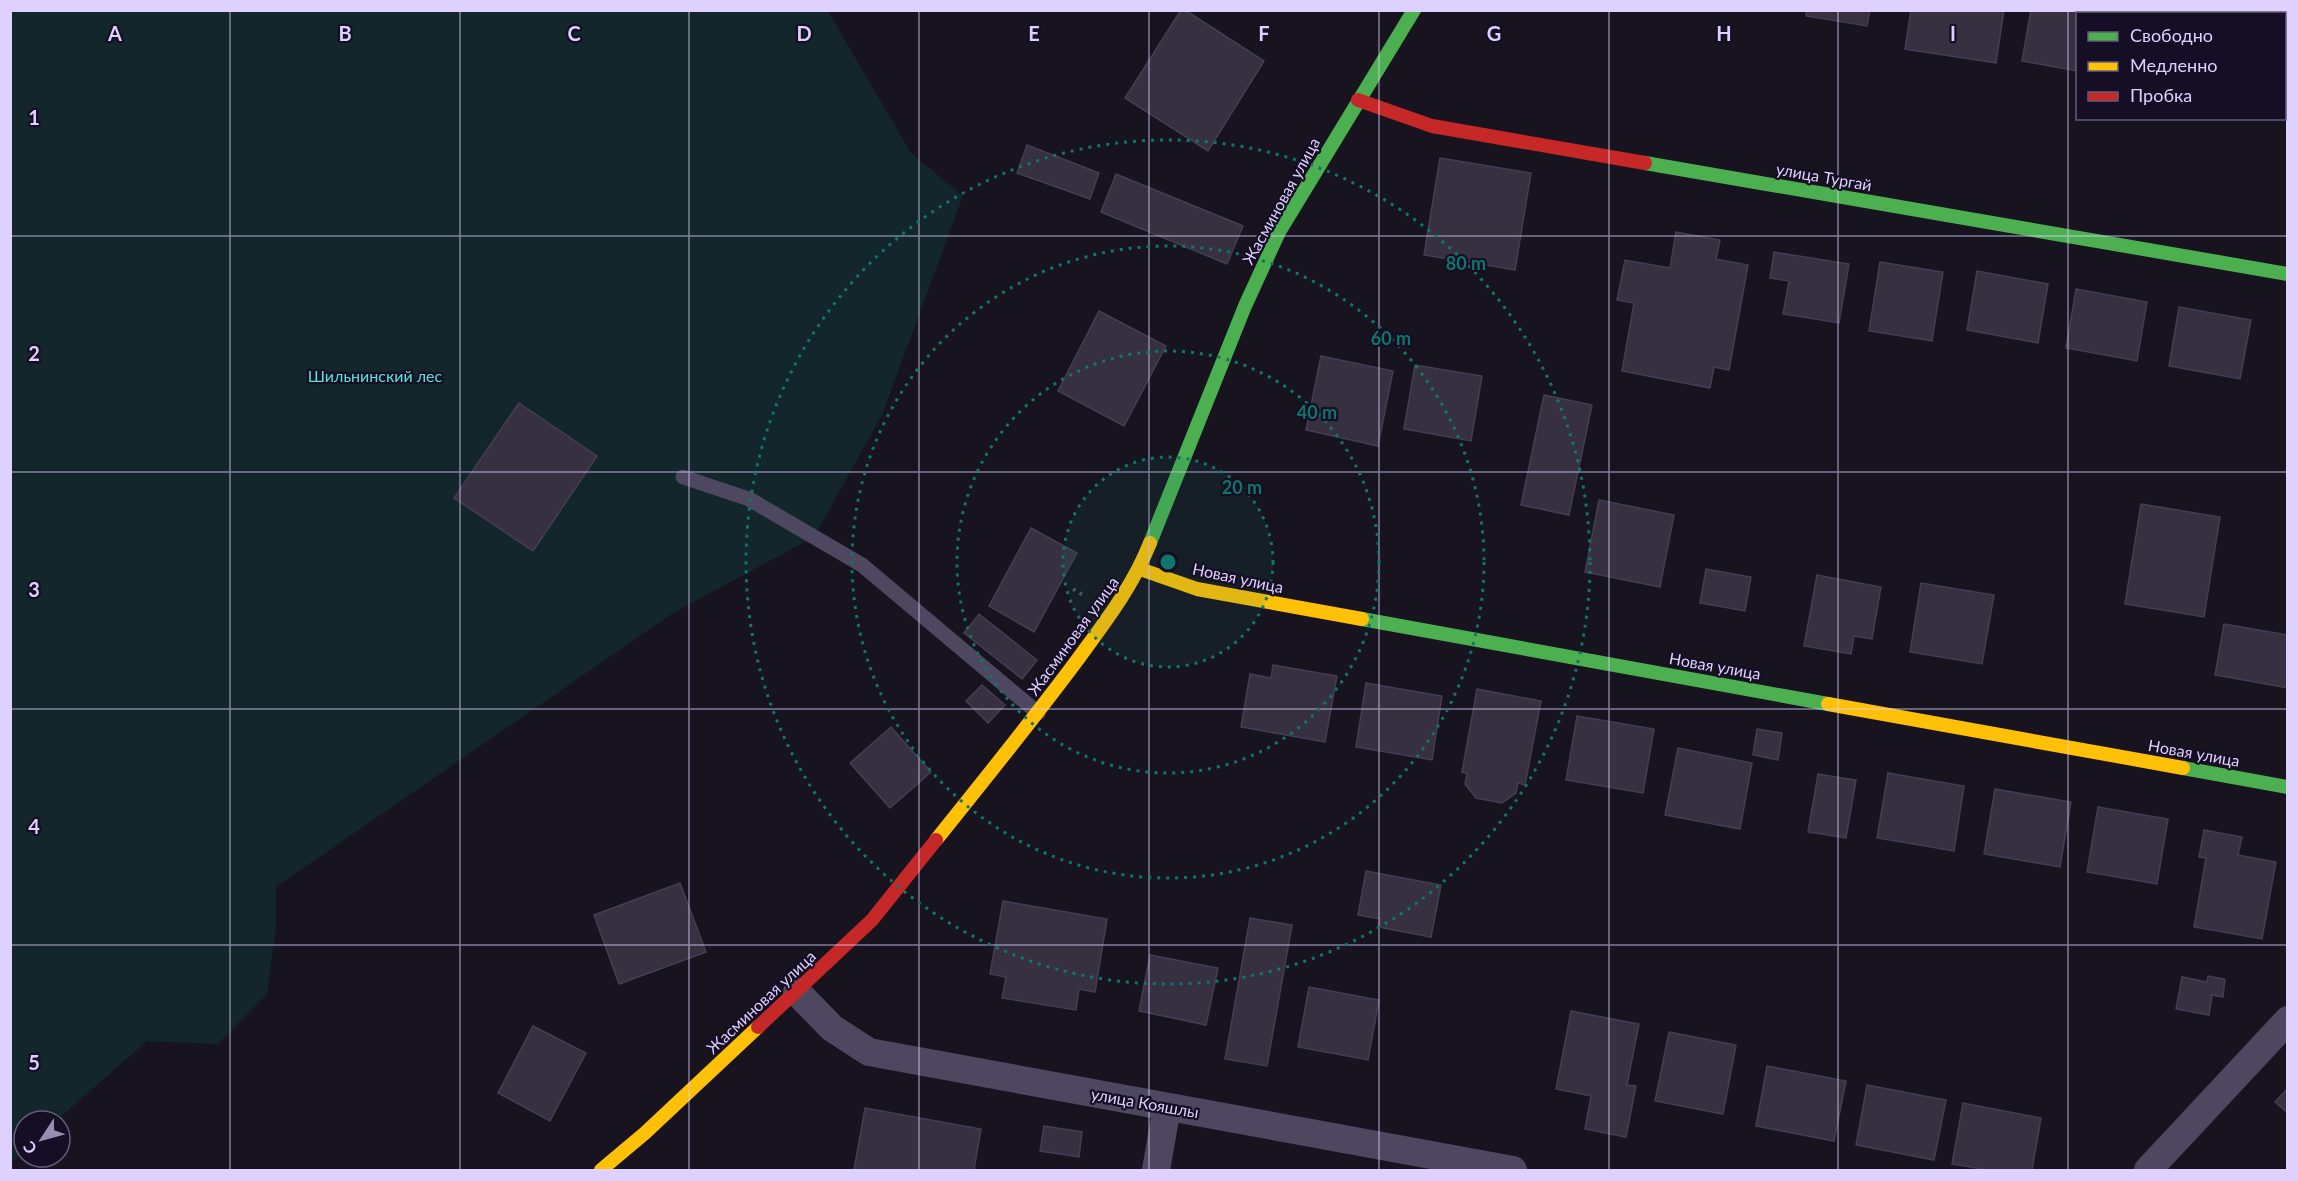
<svg xmlns="http://www.w3.org/2000/svg" width="2298" height="1181" viewBox="0 0 2298 1181" font-family="Lato,sans-serif">
	<style>
		.green { fill: #12262c }
		.building { fill: #373041; stroke: #453d53; stroke-width: 1.5 }
		.lines { fill: none; stroke-linecap: round; stroke-linejoin: round }
		.path { stroke: #485161; stroke-width: 4; stroke-dasharray: 3 4.5; stroke-linecap: butt }
		.lane { stroke: #4d4860; stroke-width: 15 }
		.street { stroke: #4d4860; stroke-width: 28 }
		.fast { stroke: #4caf50; stroke-width: 14 }
		.slow { stroke: #ffc107; stroke-width: 14 }
		.jam { stroke: #c62828; stroke-width: 14 }
		.grid { fill: none; stroke: #dfd1ff; stroke-width: 1.5; stroke-opacity: 0.55 }
		.ring { fill: none; stroke: #0f766e; stroke-width: 3; stroke-dasharray: 3 6 }
		.labels { text-anchor: middle; stroke-width: 4.5; stroke-linejoin: round; paint-order: stroke }
		.street-label { font-size: 16px; fill: #dfd1ff; stroke: #160e24 }
		.park-label { font-size: 16px; fill: #5ae2da; stroke: #160e24 }
		.grid-label { font-size: 20px; text-anchor: middle; font-weight: bold; fill: #dfd1ff; stroke: #160e24; stroke-width: 4.5; stroke-linejoin: round; paint-order: stroke }
		.centre { fill: #0f766e; stroke: #160e24; stroke-width: 3 }
		.ring-label { font-size: 18px; text-anchor: middle; font-weight: bold; fill: #0f766e; stroke: #160e24; stroke-width: 4.5; stroke-linejoin: round; paint-order: stroke }
	</style>
	<rect width="100%" height="100%" fill="#17131f"/>
	<!-- green -->
	<polygon class="green" points="11,11 828,11 911,153 963,196 882,415 814,537 673,613 276,887 276,925 267,994 218,1044 147,1041 56,1121 24,1121 24,1150 11,1163"/>
	<!-- building -->
	<g class="building">
		<polygon points="1181,10 1185,10 1264,61 1208,151 1125,98"/>
		<polygon points="1807,10 1870,10 1867,26 1806,16"/>
		<polygon points="1911,10 2004,10 1996,63 1905,49"/>
		<polygon points="2031,10 2078,10 2095,14 2078,14 2078,71 2022,61"/>
		<polygon points="2284,43 2288,44 2288,105 2284,104"/>
		<polygon points="1027,145 1099,173 1090,199 1017,173"/>
		<polygon points="1440,158 1531,173 1515,270 1424,255"/>
		<polygon points="1116,174 1243,226 1227,264 1101,212"/>
		<polygon points="1676,232 1720,240 1716,259 1748,265 1729,370 1714,367 1710,388 1622,371 1634,303 1617,300 1625,260 1670,268"/>
		<polygon points="1774,252 1849,264 1839,323 1783,314 1789,281 1770,278"/>
		<polygon points="1880,262 1943,272 1932,341 1869,331"/>
		<polygon points="1977,271 2048,284 2038,343 1967,330"/>
		<polygon points="2076,289 2147,302 2137,361 2066,348"/>
		<polygon points="2179,307 2251,320 2240,379 2169,366"/>
		<polygon points="1099,311 1166,346 1124,426 1058,391"/>
		<polygon points="1321,356 1393,371 1378,446 1306,430"/>
		<polygon points="1415,365 1482,376 1471,441 1404,429"/>
		<polygon points="1544,395 1592,405 1569,515 1521,505"/>
		<polygon points="519,403 597,456 533,551 454,498"/>
		<polygon points="1599,500 1674,515 1660,587 1585,572"/>
		<polygon points="2141,504 2220,517 2204,617 2125,604"/>
		<polygon points="1031,528 1077,553 1034,632 989,606"/>
		<polygon points="1706,569 1751,577 1745,611 1700,603"/>
		<polygon points="1817,575 1881,587 1872,639 1854,636 1851,654 1804,646"/>
		<polygon points="1921,583 1994,595 1982,664 1910,652"/>
		<polygon points="979,614 1037,660 1022,679 964,633"/>
		<polygon points="2224,624 2288,635 2288,688 2215,675"/>
		<polygon points="1273,665 1337,676 1325,742 1241,727 1250,674 1271,678"/>
		<polygon points="1366,683 1442,696 1432,760 1356,747"/>
		<polygon points="982,685 1005,705 988,723 966,701"/>
		<polygon points="1477,689 1541,701 1525,785 1518,783 1516,793 1502,803 1476,798 1465,784 1467,774 1462,772"/>
		<polygon points="1577,716 1654,729 1643,793 1566,780"/>
		<polygon points="891,727 931,772 890,808 850,763"/>
		<polygon points="1757,729 1782,733 1778,760 1753,755"/>
		<polygon points="1678,748 1752,763 1740,829 1665,815"/>
		<polygon points="1888,773 1964,786 1954,851 1877,838"/>
		<polygon points="1818,774 1856,780 1846,838 1808,832"/>
		<polygon points="1995,789 2071,802 2060,867 1984,854"/>
		<polygon points="2098,807 2168,819 2157,884 2087,872"/>
		<polygon points="2204,830 2242,837 2238,855 2276,862 2262,939 2194,927 2206,858 2199,857"/>
		<polygon points="1366,871 1441,885 1431,937 1378,927 1380,919 1358,915"/>
		<polygon points="680,883 706,952 619,984 594,915"/>
		<polygon points="1003,901 1107,919 1095,992 1079,989 1076,1010 1002,998 1006,977 990,974"/>
		<polygon points="1250,918 1292,925 1267,1066 1225,1059"/>
		<polygon points="1150,955 1218,968 1206,1025 1139,1011"/>
		<polygon points="2208,976 2225,979 2223,997 2212,995 2209,1015 2176,1009 2182,977 2207,982"/>
		<polygon points="1309,987 1379,1000 1368,1060 1298,1047"/>
		<polygon points="1571,1011 1639,1024 1627,1085 1636,1086 1626,1137 1585,1129 1591,1096 1556,1089"/>
		<polygon points="533,1026 586,1053 550,1121 498,1093"/>
		<polygon points="1669,1032 1736,1045 1723,1114 1655,1101"/>
		<polygon points="1767,1066 1846,1081 1834,1141 1756,1126"/>
		<polygon points="1867,1085 1946,1100 1934,1160 1856,1145"/>
		<polygon points="2288,1088 2288,1113 2275,1102"/>
		<polygon points="1963,1103 2041,1118 2032,1170 1988,1170 1952,1164"/>
		<polygon points="865,1108 981,1129 974,1170 854,1170"/>
		<polygon points="1044,1126 1082,1132 1079,1157 1040,1151"/>
	</g>
	<g class="lines">
		<!-- path -->
		<polyline class="path" points="1073,589 1083,595"/>
		<!-- lane -->
		<polyline class="lane" points="683,477 749,499 862,565 1038,713"/>
		<!-- street -->
		<g class="street">
			<polyline points="797,992 832,1028 869,1052 1513,1170"/>
			<polyline points="1156,1170 1167,1107"/>
			<polyline points="2148,1170 2288,1020"/>
		</g>
		<!-- fast -->
		<g class="fast">
			<polyline points="1645,163 2288,274"/>
			<polyline points="1150,543 1245,306 1279,232 1414,10"/>
			<polyline points="1362,619 1828,704"/>
			<polyline points="2183,768 2288,787"/>
		</g>
		<!-- slow -->
		<g class="slow">
			<polyline points="1140,569 1197,589 1362,619"/>
			<polyline points="1828,704 2183,768"/>
			<path d="M936,840C984,780 1032,721 1078,659C1105,622 1133,586 1150,543"/>
			<polyline points="601,1170 645,1133 758,1027"/>
		</g>
		<!-- jam -->
		<g class="jam">
			<polyline points="1358,100 1432,126 1645,163"/>
			<polyline points="758,1027 872,920 936,840"/>
		</g>
	</g>
	<!-- grid -->
	<path class="grid" d="M230,10V1170M460,10V1170M689,10V1170M919,10V1170M1149,10V1170M1379,10V1170M1609,10V1170M1838,10V1170M2068,10V1170M10,236H2288M10,472H2288M10,709H2288M10,945H2288"/>
	<!-- distance rings -->
	<circle cx="1168" cy="562" r="105" fill="#0f766e" fill-opacity=".12"/>
	<g class="ring">
		<circle cx="1168" cy="562" r="105"/>
		<circle cx="1168" cy="562" r="211"/>
		<circle cx="1168" cy="562" r="316"/>
		<circle cx="1168" cy="562" r="422"/>
	</g>
	<g class="labels">
		<!-- street labels -->
		<g class="street-label">
			<text transform="translate(1824 177) rotate(10)" y="6">улица Тургай</text>
			<text transform="translate(1281 201) rotate(-61)" y="6">Жасминовая улица</text>
			<text transform="translate(1238 578) rotate(12)" y="6">Новая улица</text>
			<text transform="translate(1073 636) rotate(-54)" y="6">Жасминовая улица</text>
			<text transform="translate(1715 666) rotate(10)" y="6">Новая улица</text>
			<text transform="translate(2194 753) rotate(10)" y="6">Новая улица</text>
			<text transform="translate(761 1002) rotate(-43)" y="6">Жасминовая улица</text>
			<text transform="translate(1145 1103) rotate(10)" y="6">улица Кояшлы</text>
		</g>
		<!-- park labels -->
		<g class="park-label">
			<text x="375" y="382">Шильнинский лес</text>
		</g>
	</g>
	<g class="grid-label">
		<text x="115" y="41">A</text>
		<text x="345" y="41">B</text>
		<text x="574" y="41">C</text>
		<text x="804" y="41">D</text>
		<text x="1034" y="41">E</text>
		<text x="1264" y="41">F</text>
		<text x="1494" y="41">G</text>
		<text x="1724" y="41">H</text>
		<text x="1953" y="41">I</text>
		<text x="34" y="125">1</text>
		<text x="34" y="361">2</text>
		<text x="34" y="597">3</text>
		<text x="34" y="834">4</text>
		<text x="34" y="1070">5</text>
	</g>
	<circle cx="1168" cy="562" r="9" class="centre"/>
	<g class="ring-label">
		<text x="1466" y="270">80 m</text>
		<text x="1391" y="345">60 m</text>
		<text x="1317" y="419">40 m</text>
		<text x="1242" y="494">20 m</text>
	</g>
	<!-- border -->
	<rect width="2298" height="1181" fill="none" stroke="#dfd1ff" stroke-width="24"/>
	<!-- legend -->
	<rect x="2076" y="12" width="210" height="108" fill="#160e24" stroke="#665c7c" stroke-width="1.5"/>
	<rect x="2088" y="32" width="30" height="9" fill="#4caf50" stroke="#665c7c" stroke-width="1.5"/>
	<text x="2130" y="42" font-size="18" fill="#dfd1ff">Свободно</text>
	<rect x="2088" y="62" width="30" height="9" fill="#ffc107" stroke="#665c7c" stroke-width="1.5"/>
	<text x="2130" y="72" font-size="18" fill="#dfd1ff">Медленно</text>
	<rect x="2088" y="92" width="30" height="9" fill="#c62828" stroke="#665c7c" stroke-width="1.5"/>
	<text x="2130" y="102" font-size="18" fill="#dfd1ff">Пробка</text>
	<!-- north arrow -->
	<g transform="translate(42 1139) rotate(234)"><circle r="28" fill="#160e24" stroke="#665c7c" stroke-width="1.5"/>
	<path d="M0-4.5L10 22L0 15L-10 22Z" fill="#998eb1"/>
	<text y="-9" font-size="16" font-weight="bold" text-anchor="middle" fill="#dfd1ff">С</text>
	</g>
</svg>
